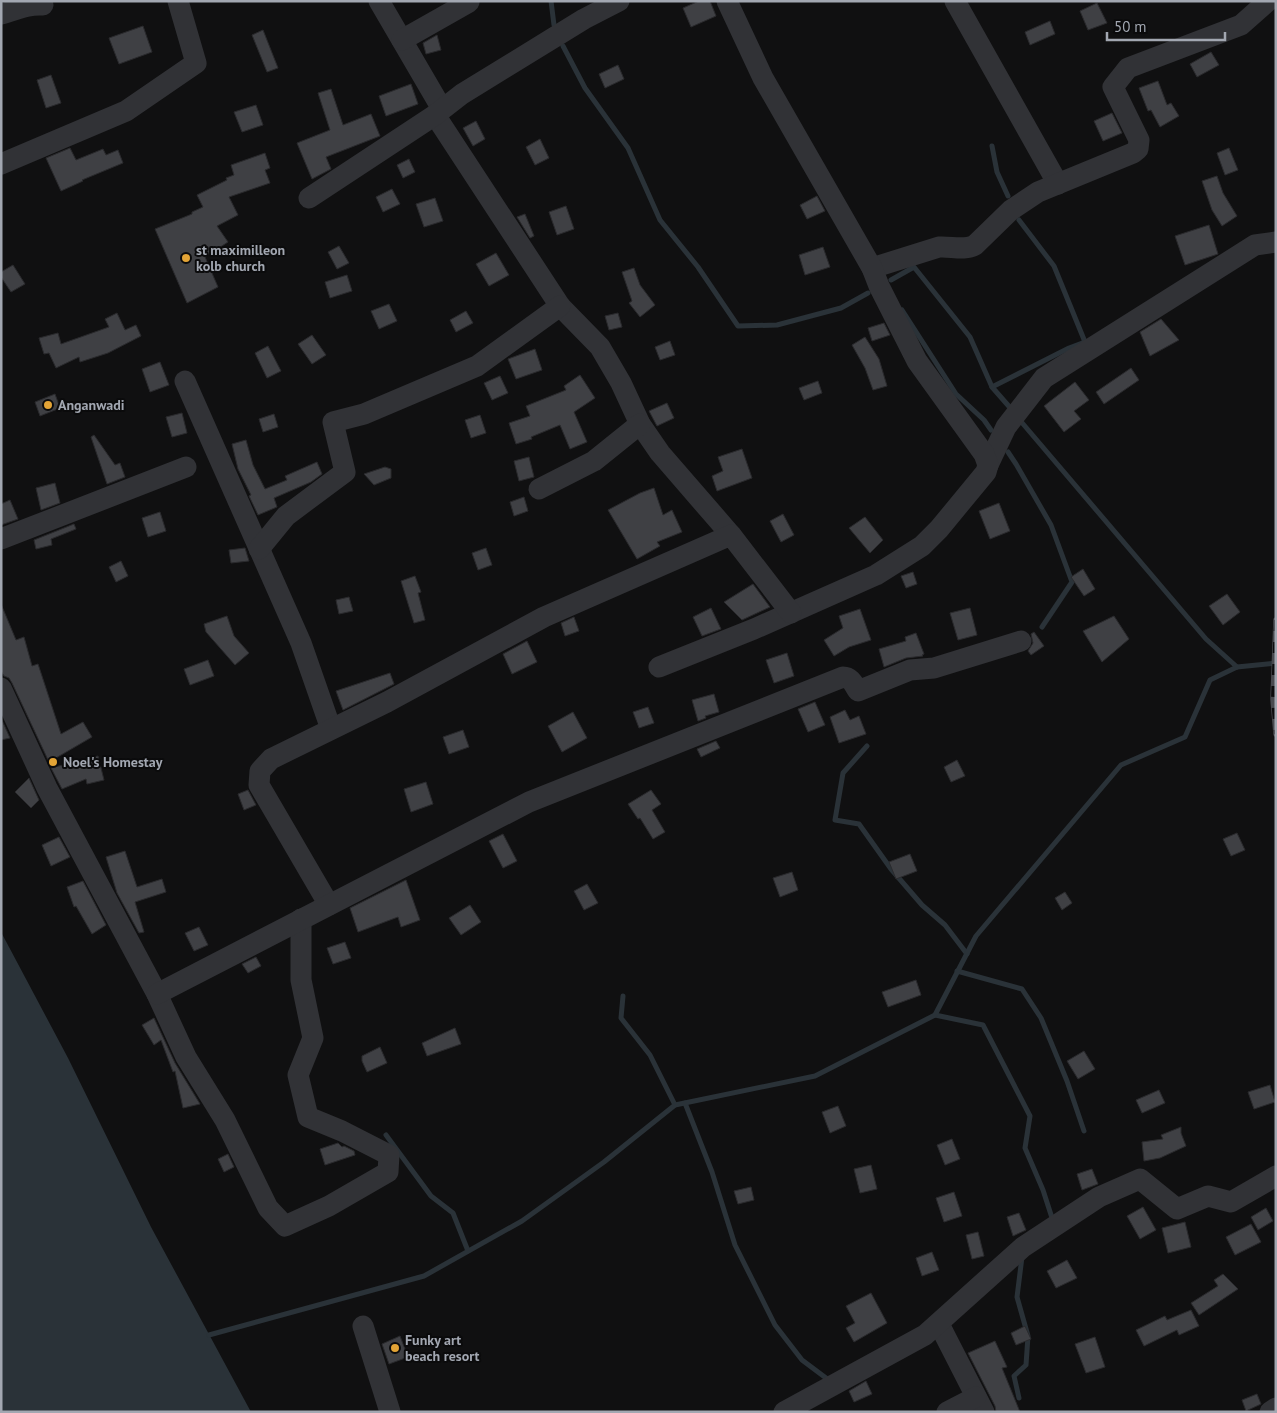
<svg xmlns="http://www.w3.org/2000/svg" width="1277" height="1413" viewBox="0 0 1277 1413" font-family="'PT Sans',sans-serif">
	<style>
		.water { fill: #2a3238 }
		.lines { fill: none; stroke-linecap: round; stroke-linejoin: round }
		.stream { stroke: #2a3238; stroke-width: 5 }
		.building { fill: #3f4044; stroke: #2a2a2d }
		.minor { stroke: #313236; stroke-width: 21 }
		.rail-casing { stroke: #484a4f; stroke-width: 5.5 }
		.rail { stroke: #0b0b0c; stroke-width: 4; stroke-dasharray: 11; stroke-linecap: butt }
		.poi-dot { fill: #e3a436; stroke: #0b0b0c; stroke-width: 2 }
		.labels { text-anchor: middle; stroke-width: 4; stroke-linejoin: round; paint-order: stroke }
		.poi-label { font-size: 14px; font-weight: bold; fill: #a2a7b1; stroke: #0b0b0c; text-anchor: start }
	</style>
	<rect width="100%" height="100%" fill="#101011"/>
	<!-- water -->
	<polygon class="water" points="1,932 68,1058 151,1227 251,1412 1,1412"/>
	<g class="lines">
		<!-- stream -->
		<g class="stream">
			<polyline points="551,1 554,25"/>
			<polyline points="563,46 585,88 628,148 660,220 698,267 738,326 777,325 841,308 868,293"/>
			<polyline points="992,146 997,172 1008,196"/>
			<polyline points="891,280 914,267 970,337 992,387 1013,411"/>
			<polyline points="902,310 956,394 984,420 991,430"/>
			<polyline points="992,387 1069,348 1085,342 1054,266 1019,220"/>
			<polyline points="1018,418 1206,639 1237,667"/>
			<polyline points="1008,452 1016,464 1051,525 1072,582 1042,627"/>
			<polyline points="867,746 843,773 835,820 859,824 891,869 922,905 945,925 967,954"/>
			<polyline points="957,971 1022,989 1041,1018 1067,1081 1084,1131"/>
			<polyline points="623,996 621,1018 650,1055 675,1105"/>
			<polyline points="935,1015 983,1025 1030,1116 1025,1148 1043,1190 1053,1221"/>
			<polyline points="685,1103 712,1172 735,1245 775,1325 802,1360 830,1381"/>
			<polyline points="386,1135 431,1196 453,1213 468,1251"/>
			<polyline points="209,1335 424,1276 522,1221 604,1162 675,1105 815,1076 935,1015 976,936 1121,765 1185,737 1210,680 1237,667 1276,663"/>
			<polyline points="1019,1398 1014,1376 1026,1365 1028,1336 1017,1297 1022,1257"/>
		</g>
	</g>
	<!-- building -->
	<g class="building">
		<polygon points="699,1 710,1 716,16 691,27 683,8"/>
		<polygon points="1097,3 1107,23 1088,30 1080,11"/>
		<polygon points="1050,21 1055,34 1030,45 1025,32"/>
		<polygon points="143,26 152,52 119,64 109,38"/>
		<polygon points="263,30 278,68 267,72 252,35"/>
		<polygon points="437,35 441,50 426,54 423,43"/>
		<polygon points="1211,52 1219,65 1197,77 1190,64"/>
		<polygon points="618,65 624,79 605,88 599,74"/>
		<polygon points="51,75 61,103 46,108 37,80"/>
		<polygon points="1158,81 1167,105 1171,103 1179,116 1160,127 1151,110 1148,111 1139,88"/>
		<polygon points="411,84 418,104 386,116 379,96"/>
		<polygon points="331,89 343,125 371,114 380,136 326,157 331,169 312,179 297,143 330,130 318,93"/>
		<polygon points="256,105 263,125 242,132 234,112"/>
		<polygon points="1112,113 1122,133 1103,141 1094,121"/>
		<polygon points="476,121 485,139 473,146 463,128"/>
		<polygon points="540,139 549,158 535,165 526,147"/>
		<polygon points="70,148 76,160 103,149 106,155 118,150 123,163 82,180 83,181 61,191 46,158"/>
		<polygon points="1229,148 1238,170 1225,175 1217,153"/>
		<polygon points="265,153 270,168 265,170 270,183 229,197 238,215 217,226 228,242 205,257 218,287 187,303 155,229 192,214 192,212 203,207 197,195 227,180 226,178 234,175 231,165"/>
		<polygon points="409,159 415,172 403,178 397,165"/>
		<polygon points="1217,176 1223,193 1237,216 1222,226 1212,210 1202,181"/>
		<polygon points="392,189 400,204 383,212 376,197"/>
		<polygon points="817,196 825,211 807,219 800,205"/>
		<polygon points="435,198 443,221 424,227 416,204"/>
		<polygon points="566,206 574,229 557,235 549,212"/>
		<polygon points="525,214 534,236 530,238 517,217"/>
		<polygon points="1209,225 1218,254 1185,265 1175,236"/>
		<polygon points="339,246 349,263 337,269 328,252"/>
		<polygon points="823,247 830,267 805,275 799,255"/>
		<polygon points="496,253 509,275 489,286 476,264"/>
		<polygon points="13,265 25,284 11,292 1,277 1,272"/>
		<polygon points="634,268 640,285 655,305 640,317 629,303 632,301 622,272"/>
		<polygon points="347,275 352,291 330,298 325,282"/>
		<polygon points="389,304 397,321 379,329 371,311"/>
		<polygon points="466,311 473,323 456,332 450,320"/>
		<polygon points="117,313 125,330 136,325 141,336 108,353 80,362 79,357 56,368 49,353 44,354 39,338 58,333 61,344 109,327 105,319"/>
		<polygon points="618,313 622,327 609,330 605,316"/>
		<polygon points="1161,319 1179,340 1150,356 1140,332"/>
		<polygon points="884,323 890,335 872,341 868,328"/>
		<polygon points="312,335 326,355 312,364 298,344"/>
		<polygon points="865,337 879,359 887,386 873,390 865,368 852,345"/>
		<polygon points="670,341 675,355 660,360 655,347"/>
		<polygon points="268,346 281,371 267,378 255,353"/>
		<polygon points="535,349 542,370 516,379 508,359"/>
		<polygon points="160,362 169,385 150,392 142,369"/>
		<polygon points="1131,368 1139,380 1104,404 1096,392"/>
		<polygon points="580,375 595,398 574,412 587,442 570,449 560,425 531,437 532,439 516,444 509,423 530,416 526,406 566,390 564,386"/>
		<polygon points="500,376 508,393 492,400 484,383"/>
		<polygon points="818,381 822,393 804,400 799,388"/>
		<polygon points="1075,382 1089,400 1074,411 1081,419 1064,432 1044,406"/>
		<polygon points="55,394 60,408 40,416 35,402"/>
		<polygon points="667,403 674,418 657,426 649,411"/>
		<polygon points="182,413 187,433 172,437 166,417"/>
		<polygon points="274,414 278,427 263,432 259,419"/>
		<polygon points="480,415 486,433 471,438 465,420"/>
		<polygon points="94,435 115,465 120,463 125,477 107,484 91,437"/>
		<polygon points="246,440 253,465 265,489 287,480 285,476 317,462 322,474 311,482 274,498 277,507 258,515 249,496 251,495 238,469 232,444"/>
		<polygon points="742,449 752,478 717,491 712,476 723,471 718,457"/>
		<polygon points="529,457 534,477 519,481 514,461"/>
		<polygon points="385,467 391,469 391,478 374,485 364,474"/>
		<polygon points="55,483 60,503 41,510 36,488"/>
		<polygon points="654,488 663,515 672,510 682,532 657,542 660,546 637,559 608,510 640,493"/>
		<polygon points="524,497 528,511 514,516 510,502"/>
		<polygon points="10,500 18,519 1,525 1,504"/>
		<polygon points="999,503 1010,531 990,539 979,511"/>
		<polygon points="160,512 166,531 148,537 142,518"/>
		<polygon points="783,514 794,535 781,542 770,521"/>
		<polygon points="865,517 883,540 870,553 849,528"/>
		<polygon points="74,524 76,529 51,539 52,545 36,549 34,540"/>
		<polygon points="245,548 249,561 231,563 229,550"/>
		<polygon points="486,548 492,565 478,570 472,553"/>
		<polygon points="121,561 128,576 116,582 109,567"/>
		<polygon points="1083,569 1095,589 1084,596 1071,577"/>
		<polygon points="913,572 917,584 906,588 901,576"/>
		<polygon points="415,576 421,592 418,593 425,620 414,623 401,581"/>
		<polygon points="753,584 770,607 742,620 724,602"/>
		<polygon points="1227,594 1240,612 1223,625 1209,606"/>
		<polygon points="349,597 353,611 339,614 336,600"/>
		<polygon points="1,604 16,640 24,637 32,666 38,664 61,734 83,722 92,737 49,762 12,683 9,678 4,676 1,671"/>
		<polygon points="711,608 721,629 702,636 693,617"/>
		<polygon points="970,608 977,635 958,640 950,613"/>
		<polygon points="860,609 871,640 849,647 834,656 824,640 843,628 839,616"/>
		<polygon points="227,616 234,636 249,653 235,665 206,632 204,624"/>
		<polygon points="1114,616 1129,639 1102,662 1083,631"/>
		<polygon points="574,617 579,631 565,636 561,623"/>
		<polygon points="1034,632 1044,646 1031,655 1028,651 1033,643 1031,634"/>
		<polygon points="916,633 924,654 922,655 923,656 906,658 884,667 879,649 906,641 905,637"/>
		<polygon points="527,641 537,662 512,674 503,654"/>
		<polygon points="787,653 794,676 774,683 766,660"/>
		<polygon points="208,660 214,676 190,685 184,669"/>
		<polygon points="390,673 394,684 343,710 336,691"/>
		<polygon points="714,694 719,712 705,716 706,718 698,721 692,700"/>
		<polygon points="815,702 825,725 808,732 798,709"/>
		<polygon points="648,707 654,723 639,728 633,712"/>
		<polygon points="845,710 850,720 859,716 866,734 839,743 830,717"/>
		<polygon points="573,712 587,738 562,752 548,726"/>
		<polygon points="1,718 10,738 1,740"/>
		<polygon points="463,730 469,747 449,754 443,737"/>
		<polygon points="716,741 720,748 701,757 697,749"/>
		<polygon points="98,756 104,780 87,784 86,779 62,789 51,768"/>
		<polygon points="957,760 965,776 951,782 944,767"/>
		<polygon points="29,778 39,800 31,808 15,792"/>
		<polygon points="426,782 433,804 411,812 404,789"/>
		<polygon points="248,790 256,805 244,810 238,794"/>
		<polygon points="651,790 661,804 652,810 665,832 653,839 640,818 638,819 628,804"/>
		<polygon points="1237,833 1245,850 1231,856 1223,839"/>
		<polygon points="503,834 517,861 503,868 489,841"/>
		<polygon points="59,837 70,857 51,866 42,845"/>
		<polygon points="125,851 137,887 162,879 166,892 135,902 144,932 139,933 117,893 106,857"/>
		<polygon points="910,854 917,871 896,879 889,862"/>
		<polygon points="792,872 798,890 780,897 773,878"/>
		<polygon points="406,880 420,920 401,927 398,917 358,932 350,908"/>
		<polygon points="83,881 106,925 92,934 76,906 74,907 67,887"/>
		<polygon points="587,884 598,903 584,910 574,891"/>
		<polygon points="1065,892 1072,903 1062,910 1055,898"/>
		<polygon points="470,905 481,922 461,935 449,918"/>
		<polygon points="199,927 208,945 194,951 185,933"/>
		<polygon points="345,942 351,958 333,964 327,948"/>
		<polygon points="256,957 261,966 248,973 242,964"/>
		<polygon points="916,980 921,995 888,1007 882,992"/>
		<polygon points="154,1018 175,1063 200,1104 183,1108 175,1071 173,1072 161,1040 154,1045 142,1025"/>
		<polygon points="455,1028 461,1044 427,1056 422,1043"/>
		<polygon points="380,1047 387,1063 367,1072 362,1061 362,1056"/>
		<polygon points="1084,1051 1095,1069 1078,1079 1067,1061"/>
		<polygon points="1270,1085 1275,1102 1254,1109 1248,1092"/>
		<polygon points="1159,1090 1165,1103 1142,1113 1136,1100"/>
		<polygon points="838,1106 846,1126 830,1133 822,1112"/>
		<polygon points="1181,1127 1181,1133 1186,1146 1160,1158 1144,1161 1142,1142 1163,1139 1161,1135"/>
		<polygon points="952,1139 960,1159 945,1165 937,1145"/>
		<polygon points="338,1143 342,1147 344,1146 354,1151 355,1155 325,1165 320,1149"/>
		<polygon points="228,1154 234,1167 224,1172 218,1159"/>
		<polygon points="871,1165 877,1189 860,1193 854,1169"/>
		<polygon points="1092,1169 1098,1184 1082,1190 1077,1174"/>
		<polygon points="751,1187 754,1200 738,1204 734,1191"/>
		<polygon points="954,1192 962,1216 944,1222 936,1198"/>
		<polygon points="1143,1207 1156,1230 1140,1239 1127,1216"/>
		<polygon points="1266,1208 1273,1221 1258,1230 1251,1217"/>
		<polygon points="1019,1213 1026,1230 1013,1236 1007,1217"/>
		<polygon points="1185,1222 1191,1247 1168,1253 1162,1228"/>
		<polygon points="1251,1224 1261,1242 1235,1255 1226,1237"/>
		<polygon points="978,1232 984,1256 972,1259 966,1235"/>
		<polygon points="932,1252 939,1270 922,1276 916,1258"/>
		<polygon points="1067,1260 1077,1278 1056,1288 1047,1271"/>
		<polygon points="1223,1274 1238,1289 1199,1315 1191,1303 1218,1286 1214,1280"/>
		<polygon points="871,1293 887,1323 854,1342 846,1328 855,1323 846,1306"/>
		<polygon points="1191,1310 1199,1326 1179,1335 1177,1330 1144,1346 1136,1330 1165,1316 1167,1320"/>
		<polygon points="1025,1326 1031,1339 1016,1345 1011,1333"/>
		<polygon points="400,1336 408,1357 389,1364 382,1344"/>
		<polygon points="1095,1337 1105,1367 1086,1373 1075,1344"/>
		<polygon points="995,1341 1007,1367 1002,1368 1020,1412 996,1412 995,1406 968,1353"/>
		<polygon points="866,1381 872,1394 854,1402 849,1391"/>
		<polygon points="1257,1394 1261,1404 1246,1411 1242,1400"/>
	</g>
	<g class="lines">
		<!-- minor -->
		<g class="minor">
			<polyline points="379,1 442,109"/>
			<polyline points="955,1 1058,184"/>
			<path d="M1,14C17,10 26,4 43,5"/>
			<polyline points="402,40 469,2"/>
			<polyline points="435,115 560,306 600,347 621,383 640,424 660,453 731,535"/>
			<polyline points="1,164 126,111 196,63 178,1"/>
			<polyline points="309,198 435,115 462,94 584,19 619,1"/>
			<path d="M872,268L939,247C951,246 964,251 975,245L1011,210L1038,192L1133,153L1138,149L1139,140L1113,87L1128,68L1241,25L1268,1"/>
			<polyline points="185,381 301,643 331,729"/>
			<polyline points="988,465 1006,427 1044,378 1255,245 1276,242"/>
			<polyline points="539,489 594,461 640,424"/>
			<polyline points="1,539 186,467"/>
			<polyline points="259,549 286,516 345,472 333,422 364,414 477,366 560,306"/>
			<polyline points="659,667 754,629 876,575 922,546 939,529 986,472 988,465 984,454 917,361 879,286 872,268 763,78 727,1"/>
			<polyline points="1,688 47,788 157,994 186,1057 225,1120 268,1208 285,1226 329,1206 388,1172 389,1155 342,1131 308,1117 298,1075 313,1038 301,980 301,919"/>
			<polyline points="329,905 259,785 260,771 271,759 387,702 544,617 731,535 791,613"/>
			<path d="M157,994L529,802L843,677C851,677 854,685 858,691L910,670L934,668L1021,641"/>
			<polyline points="939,1324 984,1412"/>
			<polyline points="363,1326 390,1412"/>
			<polyline points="784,1412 925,1335 1023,1247 1099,1197 1140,1179 1177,1209 1208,1196 1231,1202 1276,1176"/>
			<polyline points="947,1412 976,1397"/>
			<polyline points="1270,1412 1276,1408"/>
		</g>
		<!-- rail casing -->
		<g class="rail-casing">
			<polyline id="rail" points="1276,620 1273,699 1276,734"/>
		</g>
		<!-- rail -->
		<use href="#rail" class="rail"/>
	</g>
	<!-- markers -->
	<g class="poi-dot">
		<circle cx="186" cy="258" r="5"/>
		<circle cx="48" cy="405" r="5"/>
		<circle cx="53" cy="762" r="5"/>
		<circle cx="395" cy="1348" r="5"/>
	</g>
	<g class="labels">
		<!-- poi labels -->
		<g class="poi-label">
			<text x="196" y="255">st maximilleon<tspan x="196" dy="16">kolb church</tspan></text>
			<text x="58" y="410">Anganwadi</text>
			<text x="63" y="767">Noel's Homestay</text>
			<text x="405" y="1345">Funky art<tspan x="405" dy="16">beach resort</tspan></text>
		</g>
	</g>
	<!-- border -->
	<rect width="1277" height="1413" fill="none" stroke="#a2a7b1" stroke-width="5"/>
	<!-- scale -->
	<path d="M1107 32v8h118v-8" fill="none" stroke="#a2a7b1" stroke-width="2.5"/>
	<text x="1114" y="32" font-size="15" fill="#a2a7b1" stroke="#0b0b0c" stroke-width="4" paint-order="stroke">50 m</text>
</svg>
